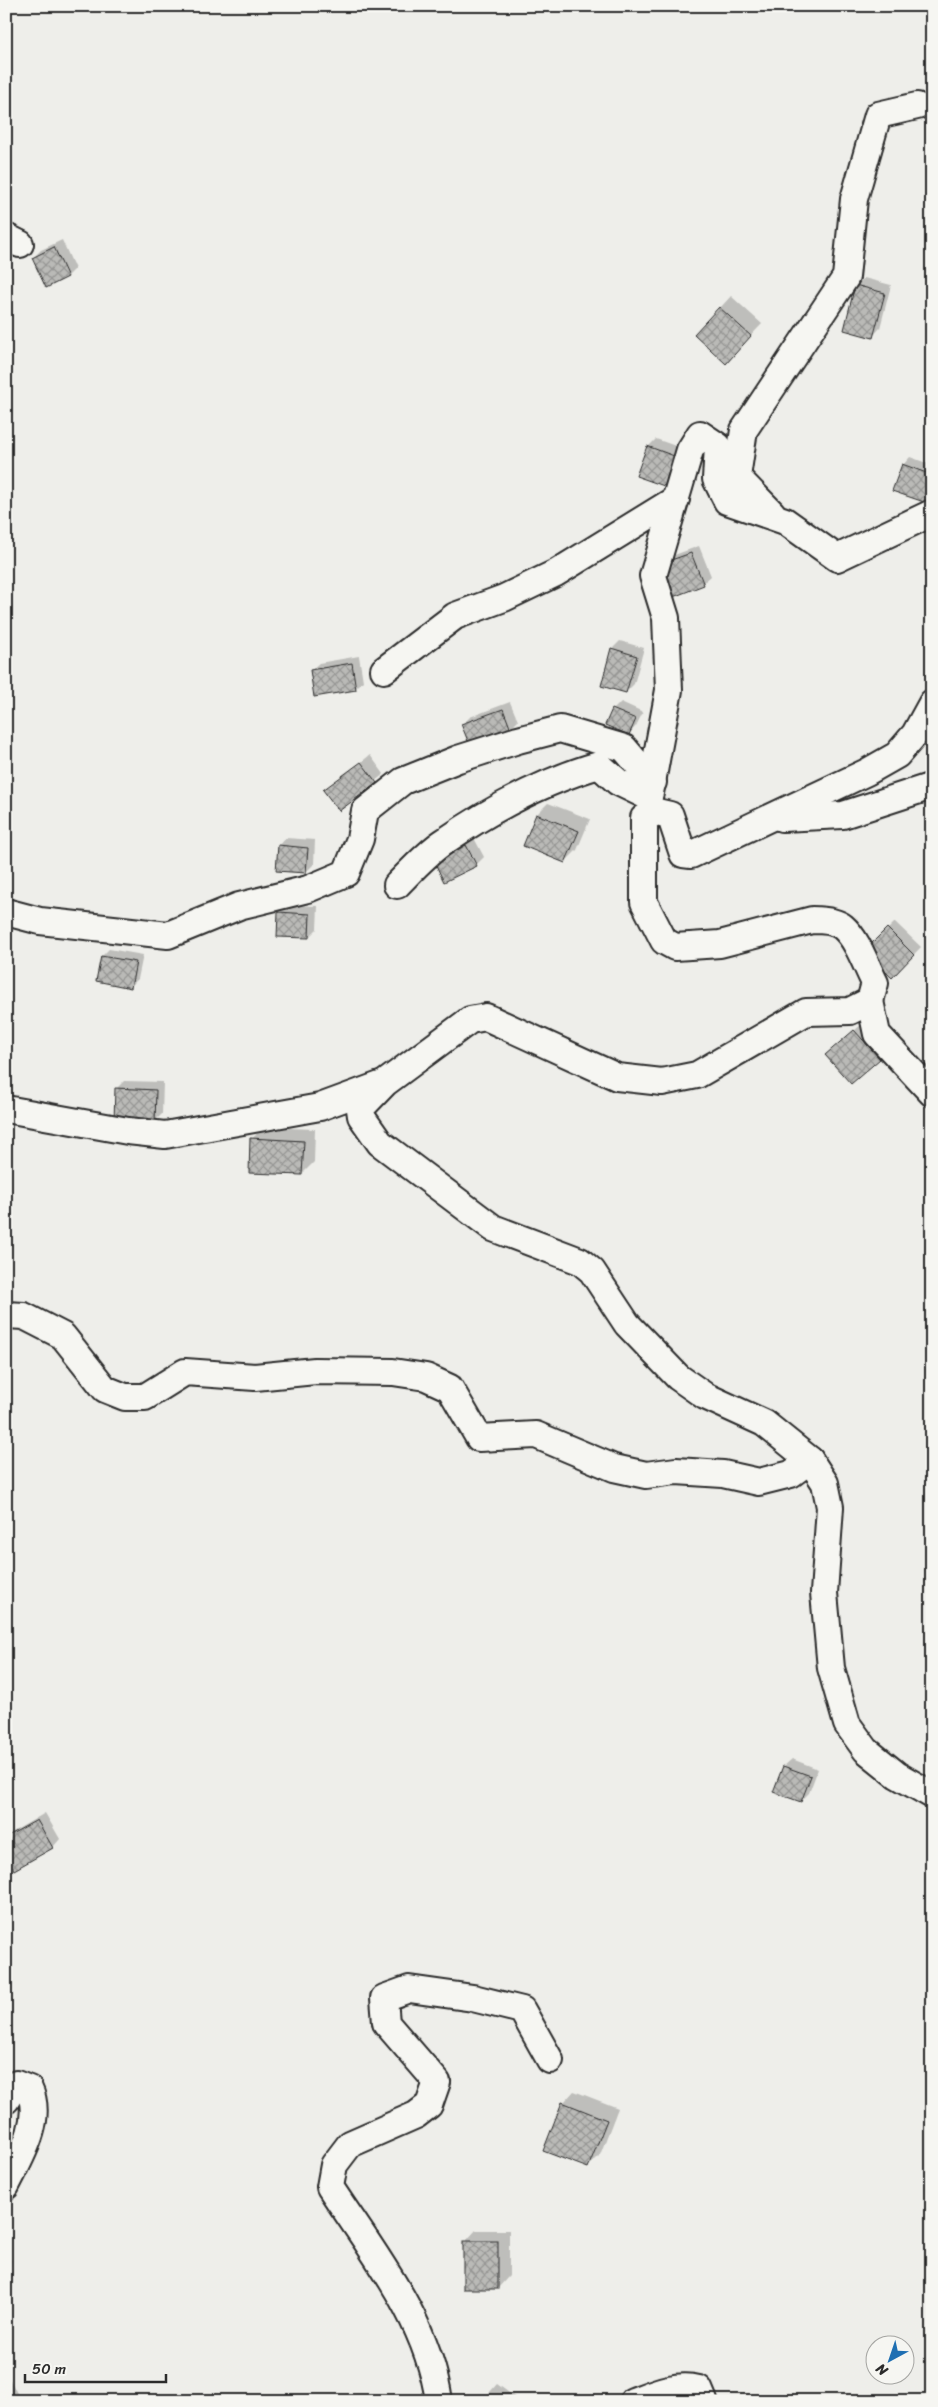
<svg xmlns="http://www.w3.org/2000/svg" width="938" height="2407" viewBox="0 0 938 2407" font-family="Sriracha,sans-serif">
	<style>
		.shadow { fill: #0003 }
		.building { fill: url(#building-cross-hatch); stroke: #2b2b2b }
		.lines { fill: none; stroke-linecap: round; stroke-linejoin: round }
		.minor-casing { stroke: #2b2b2b; stroke-width: 30 }
		.minor { stroke: #f6f6f2; stroke-width: 26 }
	</style>
	<defs>
		<pattern id="building-cross-hatch" width="8" height="8" patternUnits="userSpaceOnUse" patternTransform="scale(1.25)"><rect width="8" height="8" fill="#babab7"/><path d="M0 0l8 8M0 8l8-8" fill="none" stroke="#979795"/></pattern>
	</defs>
	<rect width="100%" height="100%" fill="#eeeeea"/>
	<filter id="ink" filterUnits="userSpaceOnUse"><feTurbulence type="fractalNoise" baseFrequency=".02" numOctaves="2"/><feDisplacementMap in="SourceGraphic" scale="10" xChannelSelector="R" yChannelSelector="G"/><feConvolveMatrix kernelMatrix="1 2 1 2 8 2 1 2 1" color-interpolation-filters="sRGB"/></filter>
	<g filter="url(#ink)">
		<!-- shadow -->
		<g class="shadow">
			<polygon points="62,240 75,269 68,276 33,258 41,250"/>
			<polygon points="864,278 891,285 880,328 873,336 856,286"/>
			<polygon points="731,296 762,324 737,350 720,308"/>
			<polygon points="656,439 684,449 666,486 648,447"/>
			<polygon points="910,457 932,465 932,497 926,502 903,465"/>
			<polygon points="699,546 711,576 703,583 674,595 669,557"/>
			<polygon points="620,641 644,648 634,684 626,692 612,649"/>
			<polygon points="359,656 363,681 355,689 311,670 319,663"/>
			<polygon points="510,702 518,721 510,729 463,724 470,717"/>
			<polygon points="621,702 643,712 636,726 629,734 613,710"/>
			<polygon points="370,755 384,774 339,810 325,791"/>
			<polygon points="548,803 590,819 577,850 565,862 524,845 537,814"/>
			<polygon points="286,838 315,840 314,864 306,872 279,846"/>
			<polygon points="474,838 484,857 476,865 443,853"/>
			<polygon points="287,905 318,906 317,929 309,937 280,913"/>
			<polygon points="895,922 921,947 892,977 866,951"/>
			<polygon points="109,949 143,955 138,979 131,986 102,956"/>
			<polygon points="863,1023 887,1050 851,1082 835,1048"/>
			<polygon points="124,1081 163,1082 162,1114 154,1122 117,1088"/>
			<polygon points="263,1127 315,1129 314,1162 302,1174 252,1139"/>
			<polygon points="792,1759 818,1769 809,1793 801,1801 784,1766"/>
			<polygon points="45,1813 60,1839 53,1847 15,1868 6,1854 6,1836"/>
			<polygon points="574,2091 618,2108 600,2155 588,2167 563,2103"/>
			<polygon points="476,2230 509,2230 509,2276 498,2288 465,2242"/>
			<polygon points="6,2259 12,2260 6,2276"/>
			<polygon points="6,2374 7,2374 21,2401 6,2401"/>
			<polygon points="497,2384 520,2401 482,2401"/>
		</g>
		<!-- building -->
		<g class="building">
			<polygon points="54,247 68,277 46,288 32,258"/>
			<polygon points="855,285 885,293 873,338 844,330"/>
			<polygon points="719,307 751,336 726,364 694,334"/>
			<polygon points="647,446 677,457 667,487 636,476"/>
			<polygon points="902,464 932,475 932,489 927,503 892,491"/>
			<polygon points="691,553 704,585 673,597 660,564"/>
			<polygon points="611,648 637,656 626,693 601,686"/>
			<polygon points="352,663 356,690 314,697 310,670"/>
			<polygon points="503,709 511,730 470,746 461,724"/>
			<polygon points="612,709 636,719 629,735 605,725"/>
			<polygon points="361,762 377,783 339,811 323,790"/>
			<polygon points="536,814 579,831 565,863 523,846"/>
			<polygon points="278,845 308,848 306,873 276,871"/>
			<polygon points="466,845 477,866 444,882 434,861"/>
			<polygon points="278,912 310,914 309,938 277,937"/>
			<polygon points="887,928 914,955 892,978 864,951"/>
			<polygon points="101,956 136,962 131,988 96,981"/>
			<polygon points="854,1030 880,1059 851,1084 825,1055"/>
			<polygon points="115,1088 156,1090 155,1123 114,1121"/>
			<polygon points="250,1138 304,1141 302,1175 249,1173"/>
			<polygon points="783,1766 811,1776 801,1802 773,1792"/>
			<polygon points="37,1820 53,1848 14,1870 6,1856 6,1837"/>
			<polygon points="562,2102 607,2120 588,2168 543,2151"/>
			<rect x="463" y="2241" width="35" height="48"/>
			<polygon points="484,2395 493,2401 480,2401"/>
		</g>
		<g class="lines">
			<!-- minor casing -->
			<g class="minor-casing">
				<g id="minor">
					<polyline points="6,237 20,244"/>
					<polyline points="772,513 737,477 744,430 846,277 854,199 878,115 917,106"/>
					<polyline points="384,670 455,616 504,598 556,573 676,499"/>
					<path d="M932,703L915,734L897,755L867,772L691,855L683,854L670,815L657,812L644,818V902L664,941L675,947L720,944L812,920C821,920 836,921 843,927C858,940 866,966 875,983L870,1001L850,1011L806,1012L697,1075L662,1082L617,1077L486,1017L470,1020L385,1083L360,1109L361,1116L380,1143L493,1228L580,1261L592,1271L627,1324L678,1377L705,1396L764,1423L810,1460L825,1483L830,1507L824,1593L831,1668L847,1724L866,1750L897,1775L932,1795"/>
					<polyline points="650,793 669,690 666,618 653,576 690,450 700,434 718,446 716,479 727,501 785,521 837,558 932,513"/>
					<polyline points="782,818 843,815 932,786"/>
					<path d="M397,885C411,871 425,855 442,843C490,810 543,781 599,765L618,782L649,797"/>
					<polyline points="6,912 40,921 168,935 239,906 308,889 346,873 360,839 365,811 403,781 458,759 518,740 560,729 624,748 653,782"/>
					<polyline points="870,1001 877,1034 932,1093"/>
					<polyline points="6,1109 128,1131 165,1135 320,1107 380,1085"/>
					<polyline points="6,1315 24,1316 63,1336 105,1389 125,1397 145,1397 185,1372 255,1377 315,1371 393,1372 426,1377 450,1388 479,1438 536,1435 614,1468 646,1475 676,1471 723,1474 759,1482 791,1474 810,1460"/>
					<path d="M6,2100L16,2084L29,2089C44,2120 20,2158 6,2186"/>
					<path d="M439,2401C428,2320 373,2253 330,2187L334,2165L350,2144L416,2115L429,2105L437,2082L386,2023L384,1998L409,1989L473,1998L522,2010L550,2060"/>
					<path d="M633,2401C654,2393 676,2383 699,2389L704,2401"/>
				</g>
			</g>
			<!-- minor -->
			<use href="#minor" class="minor"/>
		</g>
	</g>
	<!-- margin -->
	<rect width="938" height="2407" fill="none" stroke="#f6f6f2" stroke-width="25"/>
	<rect x="12" y="12" width="913" height="2382" fill="none" stroke="#2b2b2b" stroke-width="2" filter="url(#ink)"/>
	<!-- north arrow -->
	<g transform="translate(890 2360) rotate(220)"><circle r="24" fill="#f6f6f2" stroke="#a5a5a2"/>
	<path d="M0-4L9 19L0 12L-9 19Z" fill="#1f6fb2"/>
	<text y="-8" font-size="14" font-weight="bold" text-anchor="middle" fill="#2b2b2b">N</text>
	</g>
	<!-- scale -->
	<path d="M25 2374v8h141v-8" fill="none" stroke="#2b2b2b" stroke-width="2.5"/>
	<text x="32" y="2374" font-size="15" fill="#2b2b2b" stroke="#f6f6f2" stroke-width="4" paint-order="stroke">50 m</text>
</svg>
